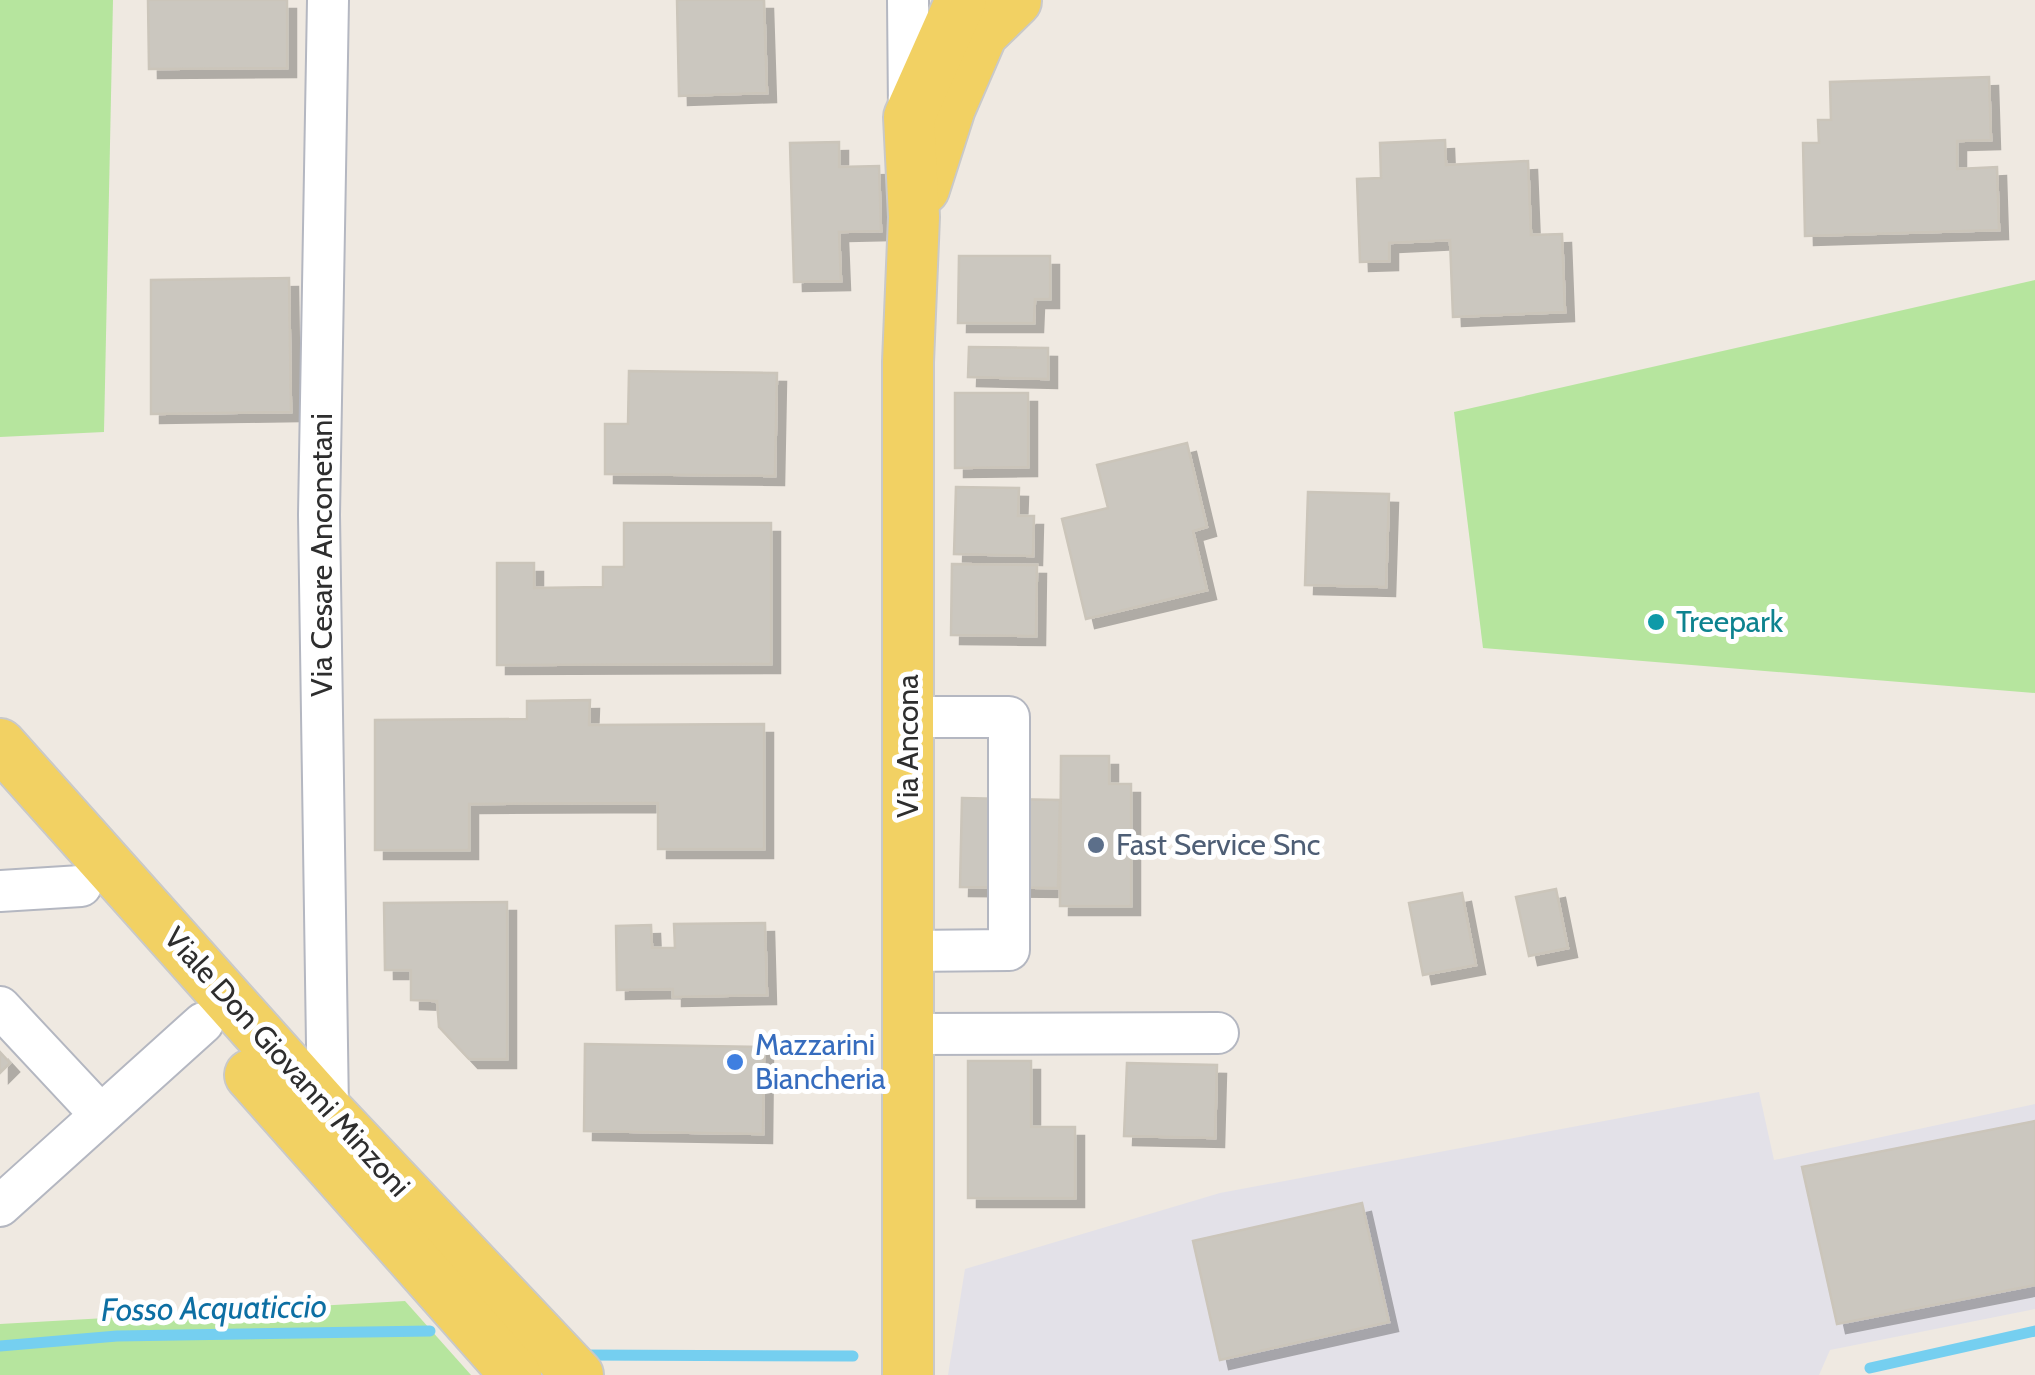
<svg xmlns="http://www.w3.org/2000/svg" width="2035" height="1375" viewBox="0 0 2035 1375" font-family="Cabin,sans-serif">
	<style>
		.industrial { fill: #e3e1e8 }
		.green { fill: #b6e59e }
		.lines { fill: none; stroke-linecap: round; stroke-linejoin: round }
		.stream { stroke: #75cff0; stroke-width: 11 }
		.building { fill: #cbc7bf; stroke: #cbc5ba; stroke-width: 2.5; filter: url(#shadow) }
		.minor-casing { stroke: #b4b7c1; stroke-width: 44 }
		.major-casing { stroke: #c9c9c9; stroke-width: 54 }
		.minor { stroke: #fff; stroke-width: 40 }
		.major { stroke: #f2d163; stroke-width: 50 }
		.culture-dot { fill: #0f9aa8; stroke: #fff; stroke-width: 4 }
		.service-dot { fill: #5c6f8a; stroke: #fff; stroke-width: 4 }
		.shop-dot { fill: #3f7fe0; stroke: #fff; stroke-width: 4 }
		.labels { text-anchor: middle; stroke-width: 10; stroke-linejoin: round; paint-order: stroke }
		.street-label { font-size: 30px; fill: #2e2e2e; stroke: #fff }
		.culture-label { font-size: 30px; fill: #0d838f; stroke: #fff; text-anchor: start }
		.service-label { font-size: 30px; fill: #4e5e75; stroke: #fff; text-anchor: start }
		.shop-label { font-size: 30px; fill: #366cbe; stroke: #fff; text-anchor: start }
		.water-label { font-size: 32px; font-style: italic; fill: #0d6fa3; stroke: #fff }
	</style>
	<defs>
		<filter id="shadow"><feDropShadow dx="9" dy="9" stdDeviation="0" flood-color="#0004"/></filter>
	</defs>
	<rect width="100%" height="100%" fill="#efe9e1"/>
	<!-- industrial -->
	<polygon class="industrial" points="1759,1092 1774,1160 2035,1104 2035,1309 1830,1350 1819,1375 948,1375 965,1269 1220,1193"/>
	<!-- green -->
	<g class="green">
		<polygon points="0,0 113,0 104,432 0,437"/>
		<polygon points="2035,280 2035,693 1483,648 1454,412"/>
		<polygon points="405,1301 471,1375 0,1375 0,1324"/>
	</g>
	<g class="lines">
		<!-- stream -->
		<g class="stream">
			<polyline points="0,1346 117,1336 430,1331"/>
			<polyline points="578,1355 853,1356"/>
			<polyline points="1870,1368 2035,1331"/>
		</g>
	</g>
	<!-- building -->
	<g class="building">
		<polygon points="148,0 287,0 287,68 149,69"/>
		<polygon points="677,0 764,0 767,93 679,96"/>
		<polygon points="1989,77 1991,140 1957,141 1957,169 1997,167 1999,230 1805,236 1803,143 1819,143 1818,120 1831,120 1830,82"/>
		<polygon points="1445,140 1446,165 1528,161 1531,235 1562,234 1565,312 1453,317 1450,240 1389,243 1389,261 1360,262 1357,179 1381,178 1380,143"/>
		<polygon points="839,142 839,167 879,166 881,231 839,232 841,281 794,282 790,143"/>
		<polygon points="959,256 1050,256 1050,299 1035,299 1034,323 958,323"/>
		<polygon points="289,278 291,412 151,414 151,280"/>
		<polygon points="969,347 1048,348 1048,379 968,377"/>
		<polygon points="629,371 777,373 775,476 605,474 605,424 628,424"/>
		<polygon points="955,393 1028,393 1028,467 955,468"/>
		<polygon points="1187,443 1207,527 1193,531 1207,590 1086,619 1062,519 1108,508 1097,465"/>
		<polygon points="956,487 1019,488 1018,516 1034,516 1033,556 954,554"/>
		<polygon points="1308,492 1389,494 1386,587 1305,585"/>
		<polygon points="624,523 771,523 771,664 497,665 497,563 534,563 534,588 603,587 603,567 624,567"/>
		<polygon points="952,564 1037,565 1036,636 951,635"/>
		<polygon points="590,700 589,725 764,724 764,849 658,849 658,803 469,804 469,850 375,850 375,720 527,719 527,701"/>
		<polygon points="1061,756 1109,756 1109,784 1131,784 1131,906 1060,906"/>
		<polygon points="962,798 1060,800 1058,888 960,887"/>
		<polygon points="1556,889 1568,948 1529,956 1516,897"/>
		<polygon points="1462,893 1476,965 1423,975 1409,903"/>
		<polygon points="507,902 507,1059 469,1059 439,1027 437,1001 411,1000 411,970 385,970 384,903"/>
		<polygon points="765,923 767,995 673,997 673,989 617,990 616,926 651,925 652,948 675,948 674,924"/>
		<polygon points="585,1044 764,1047 763,1134 584,1131"/>
		<polygon points="0,1052 10,1063 0,1073"/>
		<polygon points="968,1061 1031,1061 1031,1127 1075,1127 1075,1198 968,1198"/>
		<polygon points="1127,1063 1217,1065 1215,1138 1124,1136"/>
		<polygon points="2035,1121 2035,1285 1837,1324 1802,1167"/>
		<polygon points="1362,1203 1389,1322 1220,1360 1193,1241"/>
	</g>
	<g class="lines">
		<!-- minor casing -->
		<g class="minor-casing">
			<g id="minor">
				<polyline points="328,0 319,515 328,1111"/>
				<polyline points="908,0 909,111"/>
				<polyline points="908,717 1009,717 1009,950 908,951"/>
				<polyline points="0,891 81,886"/>
				<polyline points="0,1007 100,1114"/>
				<polyline points="908,1034 1218,1033"/>
				<polyline points="0,1206 203,1023"/>
			</g>
		</g>
		<!-- major casing -->
		<g class="major-casing">
			<g id="major">
				<polyline points="924,189 950,108 982,34 1016,1"/>
				<polyline points="0,744 328,1111 578,1375"/>
				<polyline points="250,1075 516,1375"/>
				<polyline points="908,1375 908,362 914,217 909,117 961,0"/>
			</g>
		</g>
		<!-- minor -->
		<use href="#minor" class="minor"/>
		<!-- major -->
		<use href="#major" class="major"/>
	</g>
	<!-- markers -->
	<circle class="culture-dot" cx="1656" cy="622" r="10"/>
	<circle class="service-dot" cx="1096" cy="845" r="10"/>
	<circle class="shop-dot" cx="735" cy="1062" r="10"/>
	<g class="labels">
		<!-- street labels -->
		<g class="street-label">
			<text transform="translate(322 555) rotate(-90)" y="10">Via Cesare Anconetani</text>
			<text transform="translate(908 746) rotate(-90)" y="10">Via Ancona</text>
			<text transform="translate(287 1062) rotate(48)" y="10">Viale Don Giovanni Minzoni</text>
		</g>
		<!-- culture labels -->
		<g class="culture-label">
			<text x="1676" y="632">Treepark</text>
		</g>
		<!-- service labels -->
		<g class="service-label">
			<text x="1116" y="855">Fast Service Snc</text>
		</g>
		<!-- shop labels -->
		<g class="shop-label">
			<text x="755" y="1055">Mazzarini<tspan x="755" dy="34">Biancheria</tspan></text>
		</g>
		<!-- water labels -->
		<g class="water-label">
			<text transform="translate(214 1308) rotate(-1)" y="11">Fosso Acquaticcio</text>
		</g>
	</g>
</svg>
